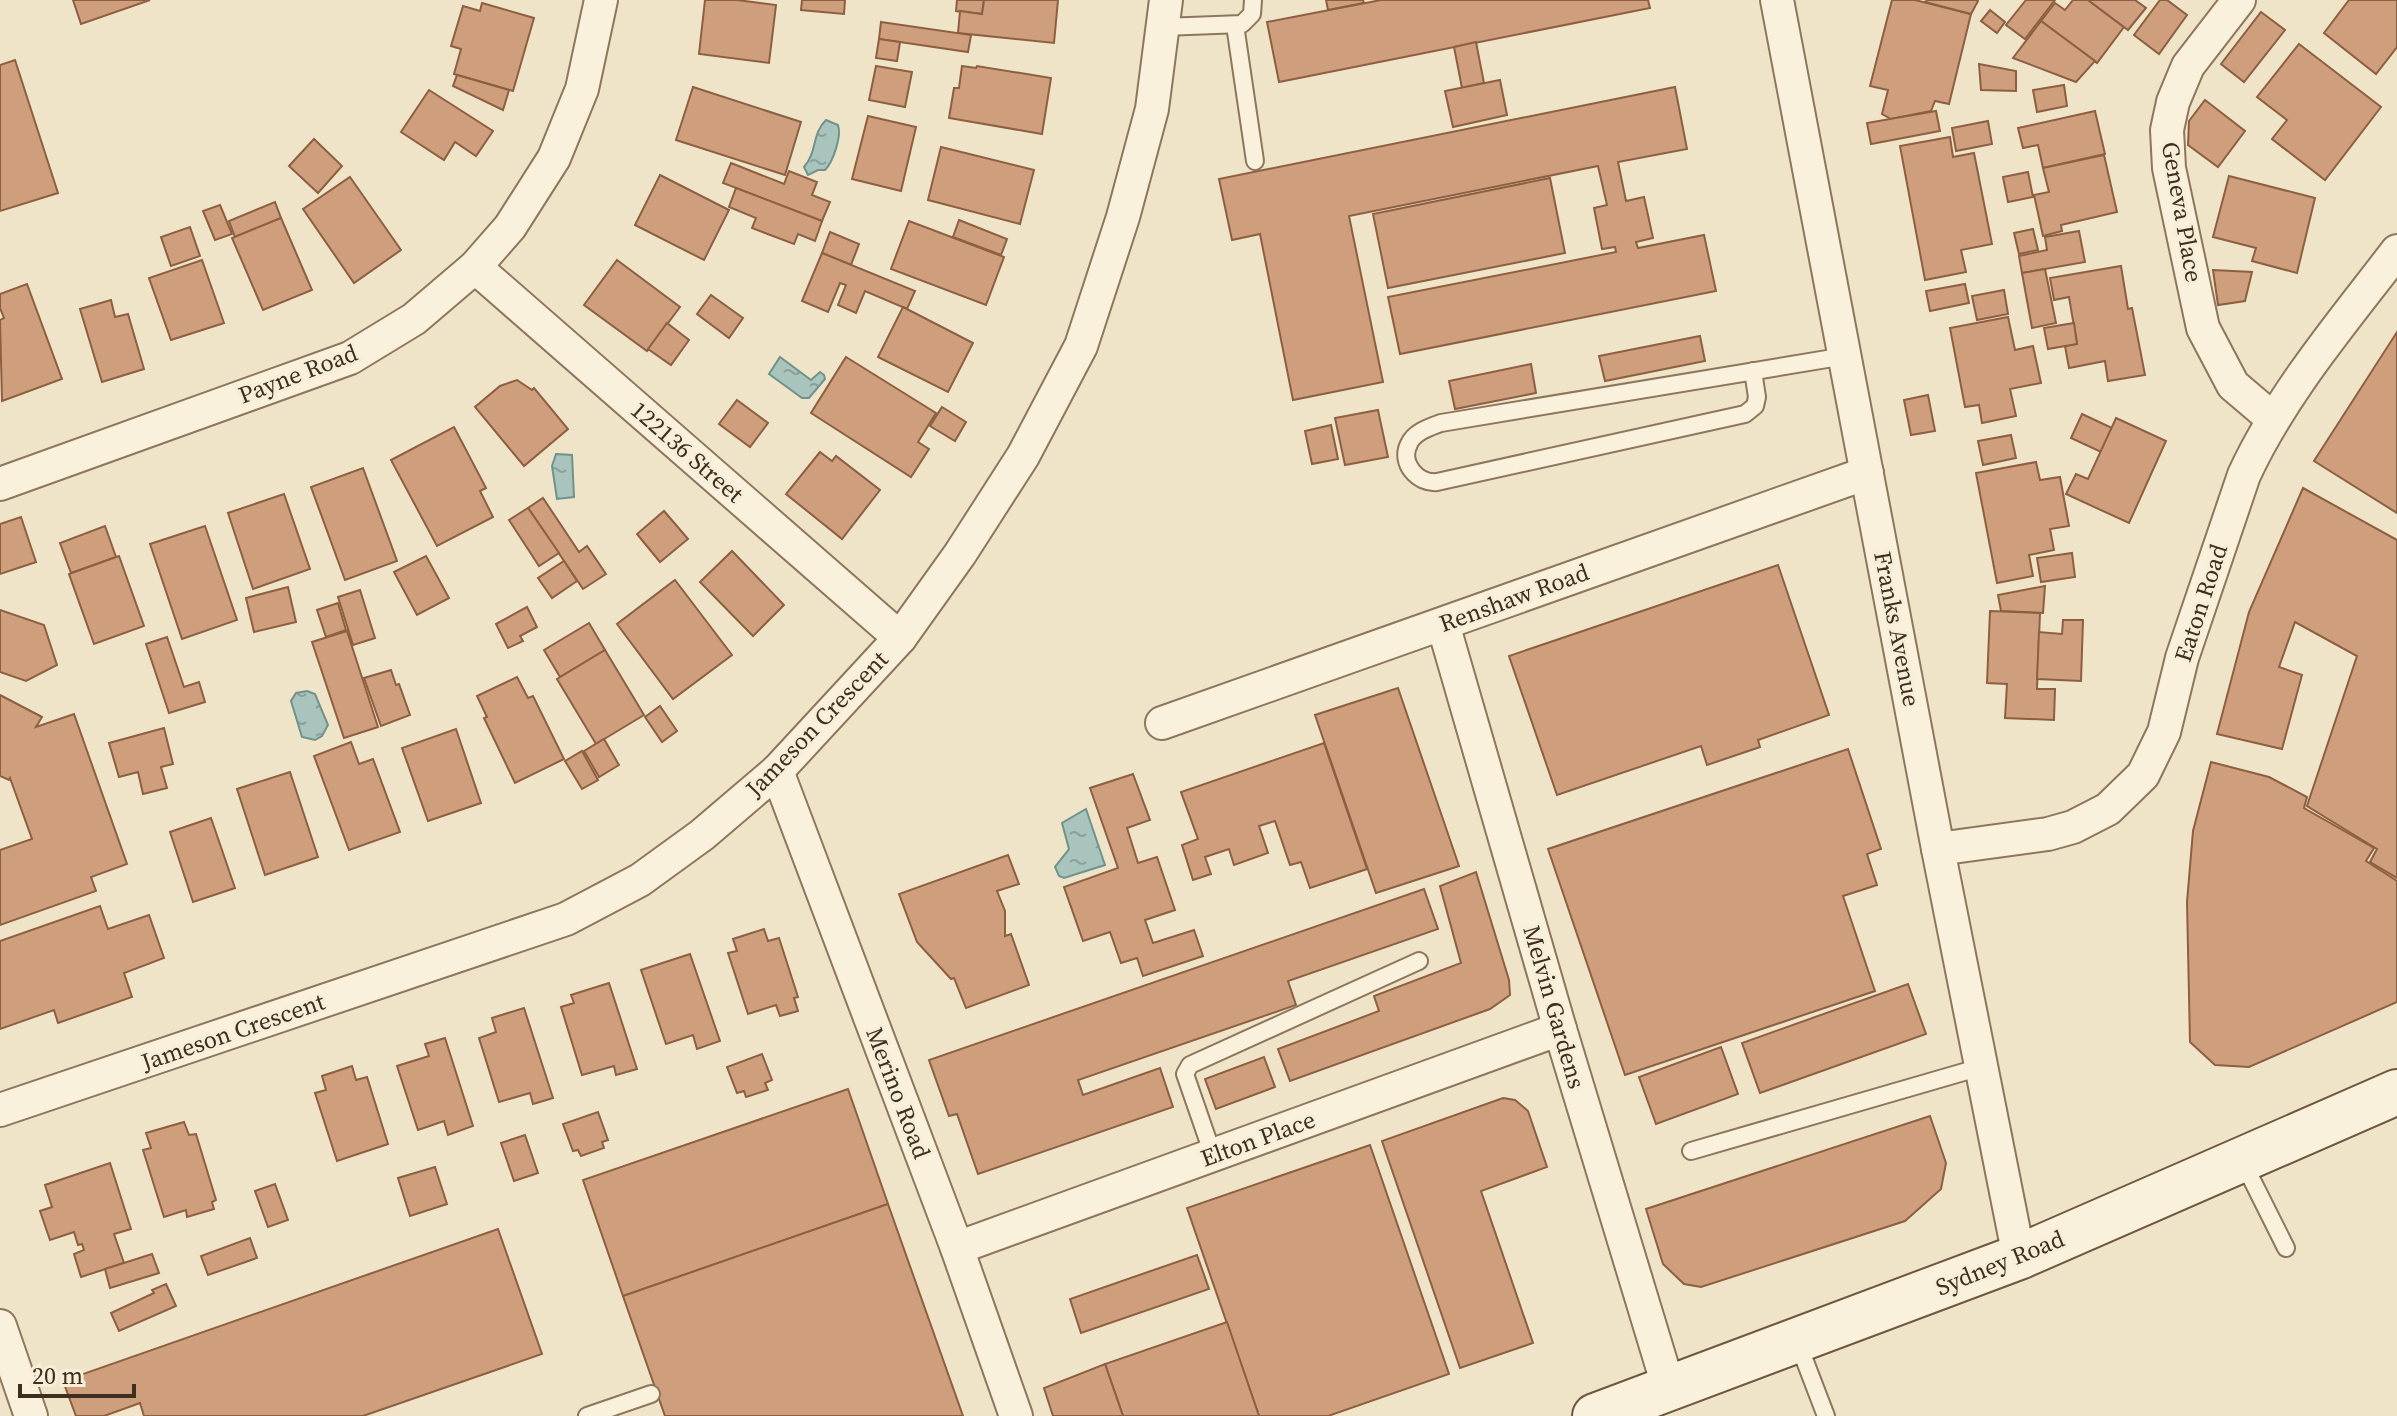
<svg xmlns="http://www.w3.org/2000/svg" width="2397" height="1416" viewBox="0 0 2397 1416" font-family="'Source Serif 4',serif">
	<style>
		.water { fill: url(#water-ripples); stroke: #6f938a; stroke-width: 2 }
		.building { fill: #cf9f7d; stroke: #8d5f41; stroke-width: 2 }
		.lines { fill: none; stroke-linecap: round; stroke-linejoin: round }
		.service-casing { stroke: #8d765c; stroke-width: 20 }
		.minor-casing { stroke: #8d765c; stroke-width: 36 }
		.secondary-casing { stroke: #6f573f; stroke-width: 48 }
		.service { stroke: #faf1dc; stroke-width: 16 }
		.minor { stroke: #faf1dc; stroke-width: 32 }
		.secondary { stroke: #faf1dc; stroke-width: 44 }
		.labels { text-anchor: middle; stroke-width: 6; stroke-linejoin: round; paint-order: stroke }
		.street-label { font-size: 24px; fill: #3d2e20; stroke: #f7eed8 }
	</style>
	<defs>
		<pattern id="water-ripples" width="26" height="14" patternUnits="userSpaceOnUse" patternTransform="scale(2)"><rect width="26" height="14" fill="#a9c4bc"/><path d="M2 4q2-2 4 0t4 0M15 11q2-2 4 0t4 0" fill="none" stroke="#8ba098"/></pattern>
	</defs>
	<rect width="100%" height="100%" fill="#f0e4c8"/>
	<!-- water -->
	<g class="water">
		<path d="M826,120L838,125C842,136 833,162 825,170H818L808,175L804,167C817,153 812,133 826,120Z"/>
		<polygon points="780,357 811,380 820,372 824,375 825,379 809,398 802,398 769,374"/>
		<polygon points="556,454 572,455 574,497 557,499 552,466"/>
		<polygon points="307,691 315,694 328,725 322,736 315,740 302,737 291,701 296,693"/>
		<polygon points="1086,809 1105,865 1064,878 1059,876 1055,867 1069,849 1062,823"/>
	</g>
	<!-- building -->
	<g class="building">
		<polygon points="73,0 150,0 81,24"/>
		<polygon points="705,0 737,0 776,5 769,63 699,54"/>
		<polygon points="802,0 845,0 844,14 801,10"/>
		<polygon points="957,0 984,0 982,14 956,11"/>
		<polygon points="984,0 1058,0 1054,43 958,33 960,11 982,14"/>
		<polygon points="1326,0 1363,0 1364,3 1328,10"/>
		<polygon points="1381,0 1648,0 1650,8 1279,82 1267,22"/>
		<polygon points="1892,0 1915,0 1971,14 1949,104 1935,101 1931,111 1891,119 1882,114 1888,90 1870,86"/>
		<polygon points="1927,0 1976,0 1978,1 1971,14 1925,2"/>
		<polygon points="2026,0 2055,0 2025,39 2006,25"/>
		<polygon points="2073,0 2088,0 2124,27 2097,63 2041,21 2055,3 2065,10"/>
		<polygon points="2088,0 2135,0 2146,8 2128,30"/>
		<polygon points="2160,0 2167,0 2187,15 2159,54 2134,35"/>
		<polygon points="2349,0 2397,0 2397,47 2376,74 2324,33"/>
		<polygon points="482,3 534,18 513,91 454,74 461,49 451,46 463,6 480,11"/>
		<polygon points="1990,10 2005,22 1997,33 1981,21"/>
		<polygon points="2261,12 2285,30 2244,82 2221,64"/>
		<polygon points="2041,21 2095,61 2076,82 2013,58"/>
		<polygon points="881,22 971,35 968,52 879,39"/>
		<polygon points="879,39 900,42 897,61 876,58"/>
		<polygon points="1476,42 1484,83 1462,88 1454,47"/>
		<polygon points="2299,44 2381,107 2325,180 2272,139 2287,120 2257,97"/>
		<polygon points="15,60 58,193 0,211 0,65"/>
		<polygon points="1979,64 2016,71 2016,91 1981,90"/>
		<polygon points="876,66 912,72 905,107 869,100"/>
		<polygon points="962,66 976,68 977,66 1051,78 1042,134 949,118 954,88 959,88"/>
		<polygon points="457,75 509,90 503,110 453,86"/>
		<polygon points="1500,80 1507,115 1453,127 1445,91"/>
		<polygon points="2064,85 2067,106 2037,112 2033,90"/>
		<polygon points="693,87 801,122 785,175 676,140"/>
		<polygon points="1675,87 1687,149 1618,162 1626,201 1644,197 1653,238 1636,242 1638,248 1704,235 1716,291 1400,354 1388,297 1616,252 1615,247 1602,249 1594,208 1607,205 1598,166 1349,216 1383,382 1293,400 1260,234 1232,240 1219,179"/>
		<polygon points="429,90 493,131 476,156 455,142 444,160 401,132"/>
		<polygon points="2205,100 2245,131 2218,167 2188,145 2189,121"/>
		<polygon points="1936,111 1940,131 1871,144 1867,123"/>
		<polygon points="2095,111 2105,154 2043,168 2038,145 2023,148 2018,128"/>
		<polygon points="868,116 916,127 901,191 852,179"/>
		<polygon points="1988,121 1992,144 1956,151 1952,128"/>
		<polygon points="1950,137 1953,157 1974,153 1992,244 1961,250 1966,272 1925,280 1900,146"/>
		<polygon points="314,139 342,166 318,193 289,166"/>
		<polygon points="941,147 1034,170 1020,224 928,200"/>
		<polygon points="2104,155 2117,212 2061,225 2062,231 2043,236 2034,195 2049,192 2043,168"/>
		<polygon points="731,163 784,184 789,171 817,182 812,195 830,202 822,221 723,183"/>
		<polygon points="2028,172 2033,197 2008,202 2003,177"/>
		<polygon points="660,175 729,210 704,260 635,225"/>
		<polygon points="2229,176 2315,198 2297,273 2252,261 2256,248 2213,237"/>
		<polygon points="350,177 401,250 354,283 303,209"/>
		<polygon points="1550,178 1565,253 1388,288 1373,214"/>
		<polygon points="736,188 822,221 815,241 798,234 794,244 752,228 756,218 729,207"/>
		<polygon points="275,202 281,218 235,237 229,221"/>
		<polygon points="220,205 232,234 215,240 203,211"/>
		<polygon points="281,218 312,290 263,310 232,238"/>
		<polygon points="959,220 1007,239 1001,255 953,237"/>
		<polygon points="909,221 1004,257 986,305 891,269"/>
		<polygon points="190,227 200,256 171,266 161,237"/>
		<polygon points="2033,229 2038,250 2019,254 2014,233"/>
		<polygon points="2079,231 2085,262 2022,273 2019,256 2047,250 2045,237"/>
		<polygon points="830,232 859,244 851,265 822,253"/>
		<polygon points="822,253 915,291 907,309 865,291 856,313 838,305 846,285 840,283 828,312 802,301"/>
		<polygon points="202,260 224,323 171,340 149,278"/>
		<polygon points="617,260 680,307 647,351 584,305"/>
		<polygon points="2121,266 2128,309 2132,308 2145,375 2108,381 2105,361 2069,368 2065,346 2077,344 2069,297 2054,300 2050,278"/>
		<polygon points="2045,269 2056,323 2032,328 2022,273"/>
		<polygon points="2213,270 2252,272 2245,301 2218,305"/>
		<polygon points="27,284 62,379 2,401 0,320 4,318 0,308 0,294"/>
		<polygon points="1965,284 1969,303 1930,311 1926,291"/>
		<polygon points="2004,290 2008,314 1977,320 1972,296"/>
		<polygon points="711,295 743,318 729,338 697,314"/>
		<polygon points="111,300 115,317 128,314 144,369 102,382 80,309"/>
		<polygon points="903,307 973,343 948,392 878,357"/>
		<polygon points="2008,317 2015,350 2033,346 2041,383 2010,389 2016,416 1982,423 1979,405 1965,407 1950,328"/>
		<polygon points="667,323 689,340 671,365 648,349"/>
		<polygon points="2074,323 2077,344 2048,349 2044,328"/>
		<polygon points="2397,332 2397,513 2314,461"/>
		<polygon points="1700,336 1705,361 1605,381 1599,356"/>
		<polygon points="846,357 936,413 918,442 929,449 911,477 811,413"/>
		<polygon points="1531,364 1536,393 1455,409 1449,381"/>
		<polygon points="517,380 532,390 534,388 568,429 524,466 475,407 500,386"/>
		<polygon points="1928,395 1935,431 1911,435 1904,400"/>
		<polygon points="737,400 768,423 750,447 719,424"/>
		<polygon points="942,407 966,422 955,441 930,426"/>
		<polygon points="1378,410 1388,457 1345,465 1335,418"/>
		<polygon points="2082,414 2112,428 2101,452 2071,438"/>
		<polygon points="2116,418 2166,441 2129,523 2066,494 2076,474 2088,479"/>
		<polygon points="1331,425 1338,459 1312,464 1305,431"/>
		<polygon points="454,427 486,488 480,491 493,517 437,546 391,460"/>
		<polygon points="2011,435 2016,458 1983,465 1978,441"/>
		<polygon points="820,452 832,461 836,456 880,490 842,539 786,494"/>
		<polygon points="2036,462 2040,480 2060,477 2069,526 2050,529 2054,550 2029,555 2033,576 1997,583 1976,473"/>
		<polygon points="363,468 397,561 345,580 311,487"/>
		<polygon points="2303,488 2397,540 2397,878 2370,862 2377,849 2307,806 2357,656 2295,622 2279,667 2302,675 2282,749 2217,734 2249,612"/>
		<polygon points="284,494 310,569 253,589 228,513"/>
		<polygon points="543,498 579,552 587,546 606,574 583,589 528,508"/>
		<polygon points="528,508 559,553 539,566 509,520"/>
		<polygon points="664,511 688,539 660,562 637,534"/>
		<polygon points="21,517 36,562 0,574 0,524"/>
		<polygon points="105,526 116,557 71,573 60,543"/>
		<polygon points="205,526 237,620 182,639 150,544"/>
		<polygon points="732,551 784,605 753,636 700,582"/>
		<polygon points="2072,553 2075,577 2041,582 2037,558"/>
		<polygon points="119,556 144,626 94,644 69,574"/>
		<polygon points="426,556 449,598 417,615 394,572"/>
		<polygon points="564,561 577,581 552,598 538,578"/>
		<polygon points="1778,565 1829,715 1758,740 1760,747 1707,765 1701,746 1557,795 1509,656"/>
		<polygon points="675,580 732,655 673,699 617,624"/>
		<polygon points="2045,586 2043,613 2001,611 1998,595"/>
		<polygon points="288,587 296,622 254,632 246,598"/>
		<polygon points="360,590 375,638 353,645 338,597"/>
		<polygon points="338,603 346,630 326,637 317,610"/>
		<polygon points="527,607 537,627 520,636 523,641 508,648 496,624"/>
		<polygon points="0,610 44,625 57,665 26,681 0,672"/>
		<polygon points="1990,611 2040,613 2037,689 2055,689 2054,720 2005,718 2007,684 1987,683"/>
		<polygon points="2063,620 2083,620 2081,681 2037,679 2039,632 2062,634"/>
		<polygon points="589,623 605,650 560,677 544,650"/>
		<polygon points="347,631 378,727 344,738 312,642"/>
		<polygon points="167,637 184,687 199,682 205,702 169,713 146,644"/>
		<polygon points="605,650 644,715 596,744 557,679"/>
		<polygon points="391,670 396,685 399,684 410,715 381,726 364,678"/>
		<polygon points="517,677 528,698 533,696 564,759 515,783 484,718 487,717 477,696"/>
		<polygon points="1398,688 1459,866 1376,893 1315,715"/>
		<polygon points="0,695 42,717 36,727 74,714 127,864 91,877 96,891 0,925 0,850 32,839 10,778 9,780 0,776"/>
		<polygon points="660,706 677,731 662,742 645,717"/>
		<polygon points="164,728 173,764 161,767 167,788 143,794 138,772 119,777 109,743"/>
		<polygon points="456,729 481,803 428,821 402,748"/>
		<polygon points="604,739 619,765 599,777 584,751"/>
		<polygon points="351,742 359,764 373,759 400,832 349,850 314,756"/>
		<polygon points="1324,743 1367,869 1310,888 1301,862 1290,865 1275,821 1259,826 1268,853 1234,865 1229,849 1205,857 1211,874 1193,880 1182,845 1198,839 1181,792"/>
		<polygon points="1848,749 1881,849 1867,854 1877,885 1843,896 1875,991 1625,1075 1548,849"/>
		<polygon points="582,751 598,780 582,789 565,761"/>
		<polygon points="2211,762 2269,777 2307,797 2304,808 2374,848 2366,861 2397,881 2397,1002 2249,1067 2215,1065 2190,1042 2187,902 2193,831"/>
		<polygon points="290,772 318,857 265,875 237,789"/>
		<polygon points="1133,774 1150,820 1127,828 1138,863 1157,857 1175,910 1145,920 1153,943 1194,930 1203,956 1143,976 1137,958 1121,963 1110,932 1083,941 1064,887 1118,868 1090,788"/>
		<polygon points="211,818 235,888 193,902 170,832"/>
		<polygon points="1008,855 1019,884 997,891 1005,911 1005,936 1011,934 1029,985 966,1008 954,978 951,979 917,942 899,894"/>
		<polygon points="1476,872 1509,980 1510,995 1490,1009 1290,1081 1278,1049 1379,1011 1374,996 1461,963 1440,886"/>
		<polygon points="1424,889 1438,929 1288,981 1296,1005 1078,1080 1083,1095 1160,1068 1173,1107 978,1174 957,1114 949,1116 929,1060"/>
		<polygon points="100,906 108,929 149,915 164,958 124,973 132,997 58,1023 54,1010 0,1029 0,941"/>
		<polygon points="764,929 768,941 779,938 798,997 794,998 798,1011 780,1016 776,1005 748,1014 728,953 737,951 733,939"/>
		<polygon points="690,954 720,1041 697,1049 693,1035 666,1044 641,970"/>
		<polygon points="609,983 637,1069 616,1075 614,1066 582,1075 561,1007 574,1003 571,995"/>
		<polygon points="1908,984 1926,1034 1760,1093 1742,1043"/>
		<polygon points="524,1008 553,1098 533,1104 530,1093 499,1102 479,1038 496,1032 492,1018"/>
		<polygon points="445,1038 473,1126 448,1135 444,1121 418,1130 397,1066 429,1056 425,1044"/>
		<polygon points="1721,1047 1738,1094 1656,1124 1639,1077"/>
		<polygon points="762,1054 772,1080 765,1083 768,1090 746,1097 744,1091 737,1093 727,1067"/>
		<polygon points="1264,1057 1275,1087 1216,1109 1205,1079"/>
		<polygon points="352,1066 356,1080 367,1077 388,1144 337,1161 315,1093 326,1090 322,1076"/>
		<polygon points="848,1089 888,1204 623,1296 583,1180"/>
		<polygon points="1503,1098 1515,1100 1528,1111 1547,1167 1481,1191 1533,1343 1460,1368 1382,1141"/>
		<polygon points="598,1112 608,1140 602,1142 604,1148 581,1156 578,1150 573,1151 563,1124"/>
		<polygon points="1930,1116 1946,1163 1941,1189 1905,1221 1701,1287 1684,1284 1663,1264 1646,1209"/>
		<polygon points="184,1122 189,1135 196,1134 216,1200 212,1202 214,1209 187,1217 186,1210 164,1217 143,1150 151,1148 146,1133"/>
		<polygon points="525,1135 538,1173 514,1181 501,1143"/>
		<polygon points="1370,1145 1449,1374 1328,1416 1259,1416 1187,1208"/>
		<polygon points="110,1163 131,1229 114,1234 124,1263 81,1277 74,1254 84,1250 82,1244 78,1245 74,1232 50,1240 40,1211 52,1207 45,1185"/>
		<polygon points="435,1167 447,1204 410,1216 398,1178"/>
		<polygon points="275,1184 288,1220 268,1227 255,1191"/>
		<polygon points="888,1204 963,1416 665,1416 623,1296"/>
		<polygon points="498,1229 542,1354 363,1416 144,1416 140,1403 104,1416 76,1416 63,1381"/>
		<polygon points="250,1238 257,1258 208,1275 201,1256"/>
		<polygon points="152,1254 159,1273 110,1288 105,1269"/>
		<polygon points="1197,1255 1209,1289 1081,1333 1070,1299"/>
		<polygon points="166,1284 176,1306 119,1331 111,1313 154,1293 152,1290"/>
		<polygon points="1227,1322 1259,1416 1123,1416 1105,1364"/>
		<polygon points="1105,1364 1123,1416 1053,1416 1044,1388"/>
	</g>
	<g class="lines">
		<!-- service casing -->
		<g class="service-casing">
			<g id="service">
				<polyline points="1235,25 1255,161"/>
				<polyline points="1163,27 1242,24 1252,14 1253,0"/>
				<path d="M1753,371L1757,397L1755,406L1745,414L1437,482C1418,484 1399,463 1409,444C1414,432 1430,427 1441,423L1845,356"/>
				<polyline points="1691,1151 1981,1067"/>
				<polyline points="1213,1155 1185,1074 1190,1065 1419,961"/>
				<polyline points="2242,1160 2286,1248"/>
				<polyline points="1798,1343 1826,1416"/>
				<polyline points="587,1416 651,1394"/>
			</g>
		</g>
		<!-- minor casing -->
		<g class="minor-casing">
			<g id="minor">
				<polyline points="1777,0 1938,849 2019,1257"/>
				<polyline points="2239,0 2188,66 2173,102 2167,130 2169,168 2203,328 2233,385 2273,419"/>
				<polyline points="475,267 900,638"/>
				<polyline points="0,484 350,358 414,319 475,267 510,227 554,158 582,89 601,0"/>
				<polyline points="1443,624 1560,1029 1669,1389"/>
				<polyline points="1162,723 1867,473"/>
				<polyline points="777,771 957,1248 1016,1416"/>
				<path d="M1938,849L2048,834L2073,827L2108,809L2143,775L2164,732L2182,658L2244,475C2282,393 2342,323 2397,251"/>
				<polyline points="0,1110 566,919 640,880 702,835 777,771 900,638 960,554 1023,456 1081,346 1123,217 1152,109 1166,0"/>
				<polyline points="957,1248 1560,1029"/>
				<polyline points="0,1326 31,1416"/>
			</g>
		</g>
		<!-- secondary casing -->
		<g class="secondary-casing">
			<polyline id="secondary" points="1595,1416 2019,1257 2397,1092"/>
		</g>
		<!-- service -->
		<use href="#service" class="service"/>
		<!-- minor -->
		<use href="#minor" class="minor"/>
		<!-- secondary -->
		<use href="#secondary" class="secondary"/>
	</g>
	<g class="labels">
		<!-- street labels -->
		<g class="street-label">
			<text transform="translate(2182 212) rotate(80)" y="8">Geneva Place</text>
			<text transform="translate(298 374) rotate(-21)" y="8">Payne Road</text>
			<text transform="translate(687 452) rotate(41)" y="8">122136 Street</text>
			<text transform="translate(1514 598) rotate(-20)" y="8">Renshaw Road</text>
			<text transform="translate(2201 603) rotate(-72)" y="8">Eaton Road</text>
			<text transform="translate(1897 629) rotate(79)" y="8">Franks Avenue</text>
			<text transform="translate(817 724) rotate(-46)" y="8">Jameson Crescent</text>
			<text transform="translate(1554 1007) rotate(74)" y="8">Melvin Gardens</text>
			<text transform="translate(233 1032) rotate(-19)" y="8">Jameson Crescent</text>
			<text transform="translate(898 1093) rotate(69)" y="8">Merino Road</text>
			<text transform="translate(1258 1139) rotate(-20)" y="8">Elton Place</text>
			<text transform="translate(2000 1263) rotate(-22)" y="8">Sydney Road</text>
		</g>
	</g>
	<!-- scale -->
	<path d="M20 1384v12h114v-12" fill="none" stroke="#3d2e20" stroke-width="4"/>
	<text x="32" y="1384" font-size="24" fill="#3d2e20" stroke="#f7eed8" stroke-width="6" paint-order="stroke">20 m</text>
</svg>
